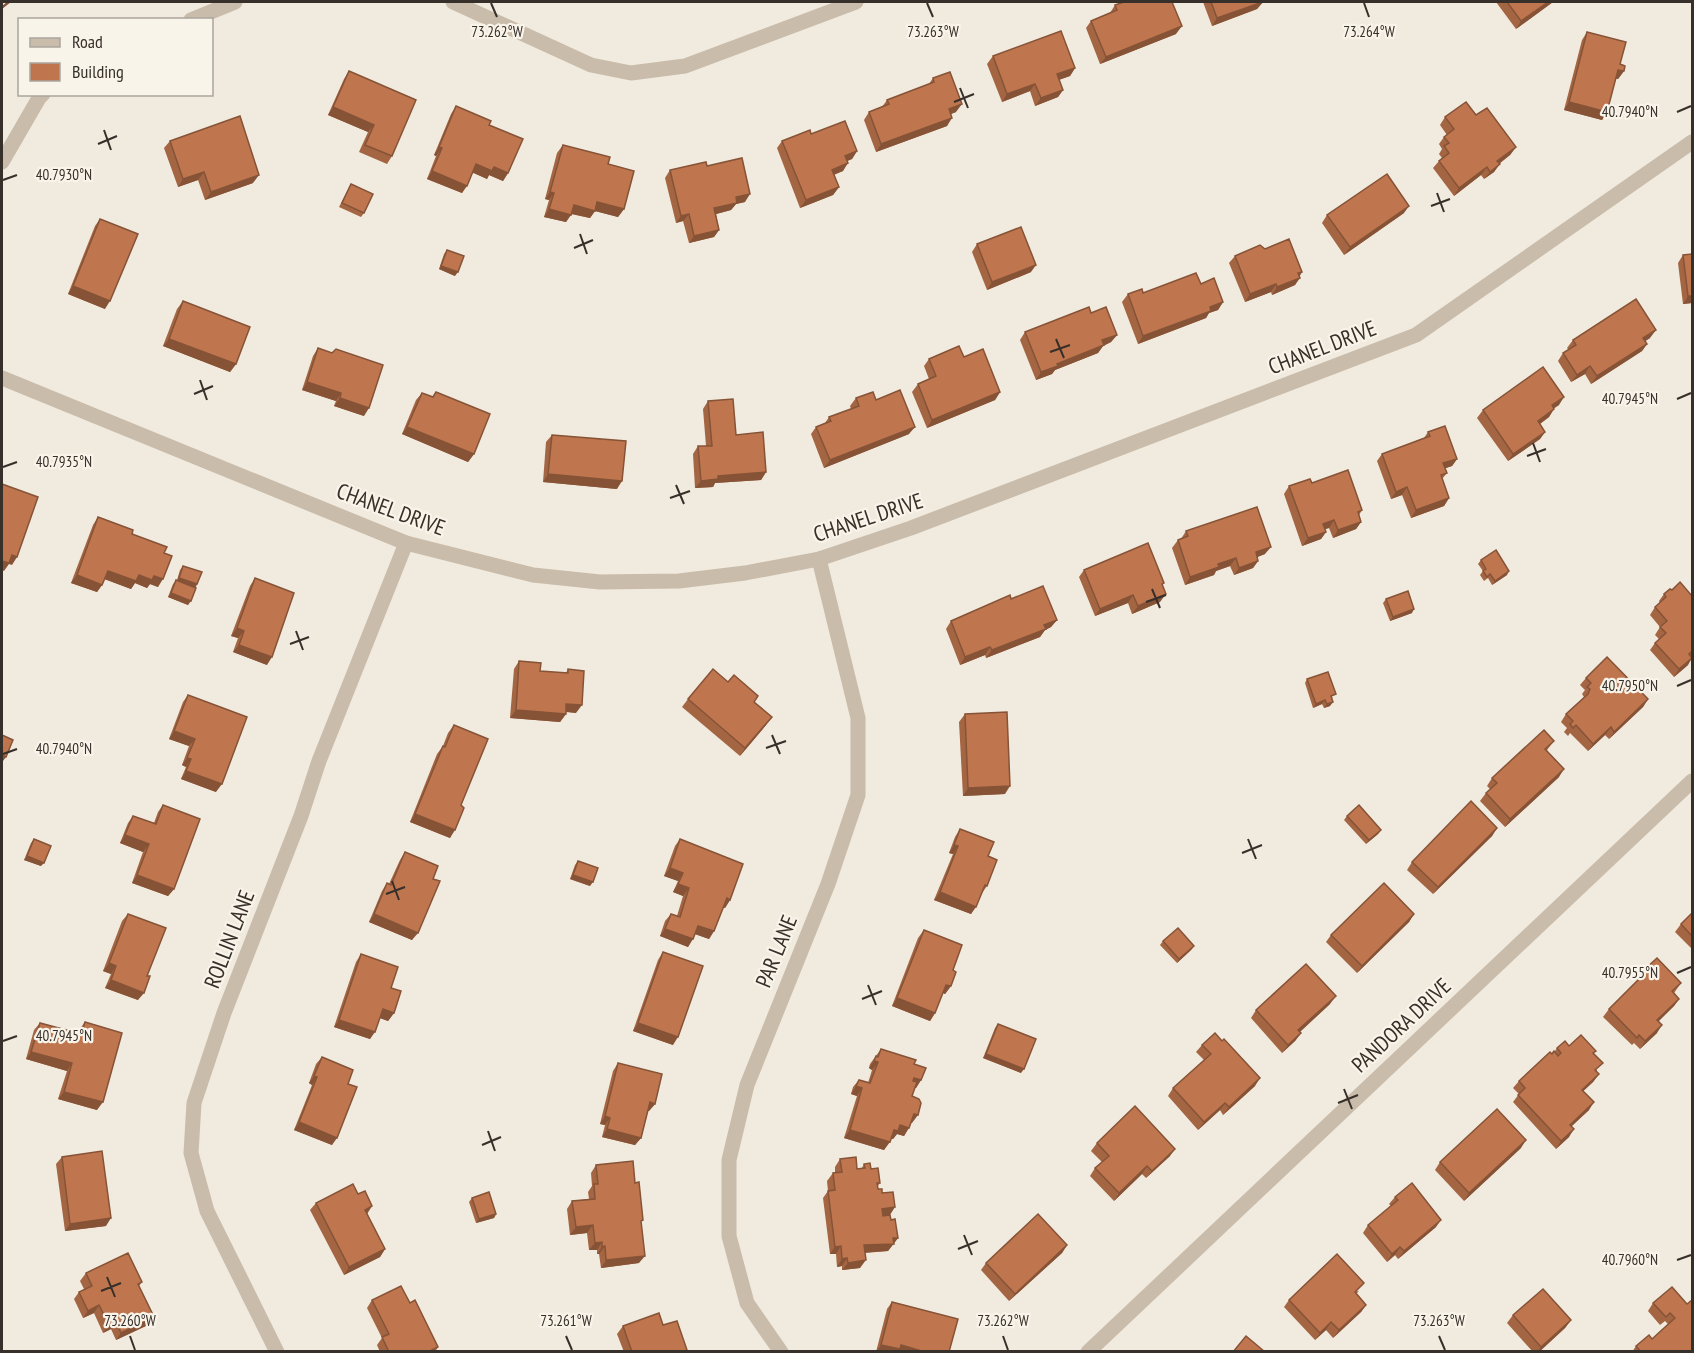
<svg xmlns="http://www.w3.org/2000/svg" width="1694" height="1353" viewBox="0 0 1694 1353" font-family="'PT Sans Narrow',sans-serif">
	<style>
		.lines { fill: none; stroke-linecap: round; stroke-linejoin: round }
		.street { stroke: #c9bcaa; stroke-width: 15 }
		.wall { fill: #a46543 }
		.shaded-wall { fill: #865337 }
		.building { fill: #bf764e; stroke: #865337; stroke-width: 1.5 }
		.ticks { fill: none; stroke: #372f29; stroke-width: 2 }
		.labels { text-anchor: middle; stroke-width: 4.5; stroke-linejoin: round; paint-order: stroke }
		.street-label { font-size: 22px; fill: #372f29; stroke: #f9f4ea }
		.ticks-label { font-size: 15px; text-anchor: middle; fill: #372f29; stroke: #f9f4ea; stroke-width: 4.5; stroke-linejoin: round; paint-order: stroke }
	</style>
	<rect width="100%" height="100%" fill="#f1eade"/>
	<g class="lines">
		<!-- street -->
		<g class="street">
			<polyline points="453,2 591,65 631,73 685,66 856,2"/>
			<polyline points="191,20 235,2"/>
			<polyline points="2,162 39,98 43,94"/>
			<polyline points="2,378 406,543 533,575 600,582 679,581 745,573 819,559 911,528 1416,335 1692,142"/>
			<polyline points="277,1352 207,1211 191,1153 194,1103 224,1013 301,816 319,761 406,543"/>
			<polyline points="781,1352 747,1303 729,1236 729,1160 747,1085 828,884 858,795 858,718 819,559"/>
			<polyline points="1088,1352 1692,781"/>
		</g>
	</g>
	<!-- wall -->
	<g class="wall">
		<polygon points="1203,2 1263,2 1257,9 1212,26"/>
		<polygon points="1496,2 1553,2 1516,29"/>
		<polygon points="1115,5 1176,34 1100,64 1086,28 1091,21 1110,13"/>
		<polygon points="1587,32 1620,64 1624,71 1618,79 1616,78 1607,112 1602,120 1564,110 1582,40"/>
		<polygon points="993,56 1075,68 1070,76 1059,80 1063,90 1058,97 1035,106 1030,91 1002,102 987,64"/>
		<polygon points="349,71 392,156 387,164 359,152 368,132 328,115 344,79"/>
		<polygon points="933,78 956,112 951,114 947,126 876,152 864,120 869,112 882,107 887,100 929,84"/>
		<polygon points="456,106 489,125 508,173 503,181 489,175 487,179 473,172 462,193 427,179 436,156 434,155 451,114"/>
		<polygon points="1476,115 1516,147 1510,155 1499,164 1494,172 1484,179 1481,175 1454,196 1433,168 1439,161 1442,158 1439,154 1442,149 1439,144 1444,137 1447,135 1440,125 1445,117"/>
		<polygon points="811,134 857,151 852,159 847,161 843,171 834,175 839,187 833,195 800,208 777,148 782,141"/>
		<polygon points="170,141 253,183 205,200 198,180 178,187 164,148"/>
		<polygon points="563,145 608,164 624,209 618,217 595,211 590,218 571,214 566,222 544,217 549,200 545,199 557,153"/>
		<polygon points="707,166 745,202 736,204 731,210 716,214 719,230 714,237 689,243 683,221 676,223 665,178 670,170"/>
		<polygon points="351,184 364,213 361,217 339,207"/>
		<polygon points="1404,213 1344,255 1322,223 1327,215"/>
		<polygon points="100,219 105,309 68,294 95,226"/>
		<polygon points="977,244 1031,272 987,290 972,252"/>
		<polygon points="1265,249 1302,272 1295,285 1272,295 1271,292 1245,302 1229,263 1235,256"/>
		<polygon points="447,250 455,276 439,269 444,254"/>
		<polygon points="1692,254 1692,303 1683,304 1678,263 1683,255"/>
		<polygon points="1201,284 1223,302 1218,310 1209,313 1206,318 1138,344 1122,302 1128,294 1143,293"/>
		<polygon points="183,301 236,364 230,372 163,346 177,309"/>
		<polygon points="1091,313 1117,335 1111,342 1103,346 1098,353 1055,370 1052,374 1036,380 1020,340 1025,332"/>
		<polygon points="1650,338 1645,341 1647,344 1642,351 1591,384 1585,374 1571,382 1558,361 1563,353 1569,350 1567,348 1573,340"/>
		<polygon points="318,348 364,416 334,406 336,401 302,390 313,356"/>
		<polygon points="964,357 1000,392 995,400 927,428 912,392 918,384 929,379 924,366 929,359"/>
		<polygon points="436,392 474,454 468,462 402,434 416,400 422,393 432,397"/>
		<polygon points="856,398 876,400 909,434 824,468 811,434 816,427 825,423 829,417 851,409 850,406"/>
		<polygon points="708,401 766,472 761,480 715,483 713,487 695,488 693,454 698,446 706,446 703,409"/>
		<polygon points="1559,405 1554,408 1549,417 1540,424 1545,432 1540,439 1508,461 1477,418 1483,410"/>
		<polygon points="1428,432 1457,459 1452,466 1445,468 1447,473 1442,479 1449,498 1444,506 1411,518 1402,495 1391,499 1377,461 1382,454 1424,438"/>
		<polygon points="552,435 617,489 543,482 546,442"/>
		<polygon points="1312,483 1362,510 1359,515 1361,522 1356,529 1333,538 1329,528 1325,529 1326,532 1321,539 1302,546 1284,494 1289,486"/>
		<polygon points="98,517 132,534 164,553 158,587 150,584 147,588 135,583 131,589 104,579 102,585 97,592 71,583 93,525"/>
		<polygon points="1186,531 1265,554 1257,557 1258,561 1253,568 1234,575 1230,566 1216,571 1214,575 1185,585 1172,548 1178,540 1181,539"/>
		<polygon points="1481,560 1507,575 1492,585 1488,578 1484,581 1480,575 1483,571 1478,564"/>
		<polygon points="183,566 197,584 188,605 168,597 173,584 177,580 180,570"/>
		<polygon points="1084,570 1162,586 1160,602 1132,614 1128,603 1095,616 1079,577"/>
		<polygon points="255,578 267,665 233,652 238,638 231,636 250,586"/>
		<polygon points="1670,589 1692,654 1691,655 1688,665 1674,677 1650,650 1655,643 1659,639 1655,635 1660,627 1650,615 1655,607 1660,603 1659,601 1664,594"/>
		<polygon points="1011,599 1057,620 1051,627 1045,630 1040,637 986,658 985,655 960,665 946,629 951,621"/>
		<polygon points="1386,599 1412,613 1390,621 1383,603"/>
		<polygon points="519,661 540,671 566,673 568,669 576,713 566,712 566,714 560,722 510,718 514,669"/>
		<polygon points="1586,678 1648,699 1643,707 1609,739 1605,735 1588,751 1570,733 1568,736 1564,732 1567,728 1561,722 1566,714 1584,697 1582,694 1585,690 1580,685"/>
		<polygon points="1307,679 1333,698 1332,698 1330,706 1324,708 1322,704 1313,708 1305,683"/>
		<polygon points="728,682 766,725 740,756 682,707 688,699"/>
		<polygon points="188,695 216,792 181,779 186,767 182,765 189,746 169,739 183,702"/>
		<polygon points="965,714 1005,794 963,796 959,722"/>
		<polygon points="454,725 461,805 450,838 410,822 437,754 443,746 448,733"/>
		<polygon points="1554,741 1547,750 1559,777 1505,827 1480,801 1486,793 1490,789 1487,786 1492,778"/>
		<polygon points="163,805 174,889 168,896 132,883 143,852 120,843 128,823 133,816 154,823 158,812"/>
		<polygon points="1347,816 1381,830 1378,834 1366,844 1344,820"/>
		<polygon points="1497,828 1492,836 1433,894 1407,870 1412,862"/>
		<polygon points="960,829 988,856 987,886 982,893 971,914 934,900 953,854 949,853 955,837"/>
		<polygon points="34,839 41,866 24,860 31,843"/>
		<polygon points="680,839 730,900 725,908 723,907 714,931 709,939 695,934 688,947 660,936 665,921 671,914 677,916 683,896 673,892 678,881 664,876 675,846"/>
		<polygon points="405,852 433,879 412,940 369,922 382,891 387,883 389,884 400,860"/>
		<polygon points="578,861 590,886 570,879 575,865"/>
		<polygon points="1692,913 1692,949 1675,932 1681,924"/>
		<polygon points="128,914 138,1000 105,988 111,974 103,971 122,921"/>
		<polygon points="1414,914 1409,922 1357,973 1326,942 1331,935"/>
		<polygon points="924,930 953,970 951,986 945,994 943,993 935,1013 930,1021 892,1006 918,938"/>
		<polygon points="1163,941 1194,946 1191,950 1177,963 1160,945"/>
		<polygon points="663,952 673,1045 633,1031 658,960"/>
		<polygon points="361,954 391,988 394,1013 388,1021 380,1018 370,1039 334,1027 356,962"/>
		<polygon points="1643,971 1681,983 1674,993 1679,999 1674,1006 1658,1021 1657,1033 1640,1049 1634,1043 1632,1045 1603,1017 1609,1009 1639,979 1638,979"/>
		<polygon points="1330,1004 1300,1032 1301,1033 1295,1041 1282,1053 1251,1018 1256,1010"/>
		<polygon points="85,1022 97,1110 58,1099 67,1071 26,1059 34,1030 40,1023 78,1034 79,1030"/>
		<polygon points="998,1024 1021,1073 983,1058 995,1028"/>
		<polygon points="1222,1041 1255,1086 1223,1115 1220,1110 1198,1130 1168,1096 1173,1088 1204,1060 1196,1052 1202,1045"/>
		<polygon points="1569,1046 1594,1053 1597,1072 1599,1074 1593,1082 1583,1091 1589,1110 1572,1126 1569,1137 1556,1149 1513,1102 1519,1094 1513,1088 1519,1081 1555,1051 1557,1048"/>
		<polygon points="881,1049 914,1064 921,1080 916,1088 915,1088 912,1096 912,1123 911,1123 904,1136 897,1134 893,1139 891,1138 884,1150 844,1138 857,1096 851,1094 853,1087 859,1080 868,1083 872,1070 869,1068 870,1064"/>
		<polygon points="322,1057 348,1084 332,1145 294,1130 312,1085 309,1083 316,1064"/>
		<polygon points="618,1063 655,1104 649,1111 648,1111 641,1138 635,1145 602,1137 605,1125 600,1124 613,1071"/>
		<polygon points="1097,1143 1170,1156 1146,1178 1142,1174 1114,1201 1090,1176 1095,1168 1102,1162 1091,1151"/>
		<polygon points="1521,1148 1464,1201 1435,1170 1440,1162"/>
		<polygon points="62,1157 106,1226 65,1231 56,1164"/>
		<polygon points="840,1159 857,1169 862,1168 864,1164 871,1169 880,1183 877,1187 878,1189 882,1193 890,1215 883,1216 891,1220 898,1238 888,1251 865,1253 860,1268 842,1270 842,1266 837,1267 836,1254 830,1254 823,1198 828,1191 827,1181 833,1173 835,1173 835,1167"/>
		<polygon points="596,1165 635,1183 641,1224 639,1263 601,1268 599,1254 597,1254 597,1250 589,1250 587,1233 570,1235 567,1209 572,1201 589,1199 588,1192 592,1186 591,1173"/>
		<polygon points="358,1194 372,1206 367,1213 385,1249 380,1257 344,1275 310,1210 316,1203"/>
		<polygon points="1395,1197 1436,1227 1398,1259 1395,1255 1387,1262 1363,1233 1368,1225 1391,1206 1389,1204"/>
		<polygon points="472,1198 496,1214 494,1218 476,1223 469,1202"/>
		<polygon points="1067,1245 1062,1253 1009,1301 981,1270 986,1263"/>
		<polygon points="86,1273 142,1282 139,1286 148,1325 116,1340 111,1329 103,1333 94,1313 83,1318 74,1299 79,1292 84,1289 80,1281"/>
		<polygon points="1359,1291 1356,1294 1366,1305 1361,1312 1333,1338 1326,1330 1315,1340 1284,1307 1289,1300"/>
		<polygon points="372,1300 438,1347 435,1352 380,1352 377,1345 382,1338 367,1308"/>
		<polygon points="892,1302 949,1352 876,1352 887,1309"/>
		<polygon points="1653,1303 1687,1304 1692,1352 1632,1352 1636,1346 1652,1339 1668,1324 1665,1321 1660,1325 1648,1311"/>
		<polygon points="1513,1315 1571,1320 1565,1328 1539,1352 1533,1352 1507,1323"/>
		<polygon points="663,1325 687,1350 686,1352 624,1352 617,1334 623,1326"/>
	</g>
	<!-- shaded-wall -->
	<g class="shaded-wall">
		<polygon points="7,2 11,2 2,9 2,6"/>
		<polygon points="1263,2 1257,9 1212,26 1217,18"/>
		<polygon points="1548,2 1553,2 1516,29 1521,21"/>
		<polygon points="1182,26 1176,34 1100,64 1106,57"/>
		<polygon points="1075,68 1070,76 1052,82 1057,74"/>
		<polygon points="1618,70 1624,71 1618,79 1613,78"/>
		<polygon points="1035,84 1030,91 1002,102 1007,94"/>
		<polygon points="1063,90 1058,97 1035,106 1041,98"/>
		<polygon points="1569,102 1607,112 1602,120 1564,110"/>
		<polygon points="962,104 956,112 943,117 949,109"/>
		<polygon points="333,107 374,125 368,132 328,115"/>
		<polygon points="952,118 947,126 876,152 881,144"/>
		<polygon points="439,147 442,148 436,156 434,155"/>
		<polygon points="1516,147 1510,155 1492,169 1497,161"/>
		<polygon points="857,151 852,159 840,164 845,156"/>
		<polygon points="848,163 843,171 826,177 832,170"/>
		<polygon points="476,164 494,167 508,173 503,181 489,175 487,179 471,172"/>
		<polygon points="1500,164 1494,172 1484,179 1490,172"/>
		<polygon points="1487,167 1481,175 1454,196 1459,188"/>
		<polygon points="432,171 467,186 462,193 427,179"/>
		<polygon points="204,172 198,180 178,187 183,179"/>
		<polygon points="259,175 253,183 205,200 211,192"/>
		<polygon points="839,187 833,195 800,208 806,200"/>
		<polygon points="550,192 554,193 549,200 545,199"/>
		<polygon points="750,194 745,202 736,204 731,210 709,216 714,208 736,197"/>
		<polygon points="597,202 624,209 618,217 595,211 590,218 568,213 574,205"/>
		<polygon points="1409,206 1404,213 1344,255 1350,247"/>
		<polygon points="549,209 571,215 566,222 544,217"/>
		<polygon points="689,214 683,221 676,223 681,216"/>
		<polygon points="719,230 714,237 689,243 694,236"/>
		<polygon points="1036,265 1031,272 987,290 992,282"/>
		<polygon points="441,266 458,272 455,276 439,269"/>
		<polygon points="1302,272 1297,279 1300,278 1295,285 1272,295 1277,287"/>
		<polygon points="1276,284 1271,292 1245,302 1250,294"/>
		<polygon points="73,286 110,301 105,309 68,294"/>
		<polygon points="1688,296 1692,296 1692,303 1683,304"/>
		<polygon points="1223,302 1218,310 1209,313 1206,318 1138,344 1143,336"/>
		<polygon points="1656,330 1650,338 1638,346 1643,338"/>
		<polygon points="1117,335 1111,342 1103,346 1098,353 1055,370 1052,374 1036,380 1041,372 1057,364 1102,340"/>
		<polygon points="169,339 236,364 230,372 163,346"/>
		<polygon points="1647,344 1642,351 1591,384 1597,376"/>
		<polygon points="1590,366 1585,374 1571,382 1577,375"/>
		<polygon points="307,382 341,393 336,401 302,390"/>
		<polygon points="1000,392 995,400 927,428 932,420"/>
		<polygon points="1564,397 1559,405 1547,413 1552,405"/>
		<polygon points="340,398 369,408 364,416 334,406"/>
		<polygon points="1554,409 1549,417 1533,429 1538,421"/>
		<polygon points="407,427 474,454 468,462 402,434"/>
		<polygon points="915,427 909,434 824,468 830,460"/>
		<polygon points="1545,432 1540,439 1508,461 1513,454"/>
		<polygon points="1457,459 1452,466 1438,471 1443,463"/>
		<polygon points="766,472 761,480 715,483 713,487 695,488 701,481 718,476"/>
		<polygon points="548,474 622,481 617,489 543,482"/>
		<polygon points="1407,487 1402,495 1391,499 1396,492"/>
		<polygon points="1449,498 1444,506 1411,518 1416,510"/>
		<polygon points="1334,520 1329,528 1318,531 1323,524"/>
		<polygon points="1361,522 1356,529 1333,538 1338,530"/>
		<polygon points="1326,532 1321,539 1302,546 1308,538"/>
		<polygon points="1271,547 1265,554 1250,560 1256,552"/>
		<polygon points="12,555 17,557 12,565 9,564 4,571 2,570 2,561"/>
		<polygon points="1236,558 1230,566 1216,571 1214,575 1185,585 1190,577 1218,564"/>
		<polygon points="1258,561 1253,568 1234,575 1239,568"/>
		<polygon points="108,571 139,575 154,576 163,579 158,587 150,584 147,588 135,583 131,589 102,578"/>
		<polygon points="1509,571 1507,575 1492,585 1495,581"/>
		<polygon points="77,575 102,585 97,592 71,583"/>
		<polygon points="179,578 197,584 195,588 176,582"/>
		<polygon points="171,593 191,601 188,605 168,597"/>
		<polygon points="1166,594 1160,602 1132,614 1138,606"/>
		<polygon points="1133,595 1128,603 1095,616 1100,609"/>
		<polygon points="1414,609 1412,613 1390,621 1393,617"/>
		<polygon points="1057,620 1051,627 1045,630 1040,637 986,658 992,650 1044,625"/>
		<polygon points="237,628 244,631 238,638 231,636"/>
		<polygon points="239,645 272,657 267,665 233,652"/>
		<polygon points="990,647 985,655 960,665 965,657"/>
		<polygon points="1692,658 1688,665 1674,677 1679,669"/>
		<polygon points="1648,699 1643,707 1609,739 1614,732"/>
		<polygon points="1325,700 1322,704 1313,708 1316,704"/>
		<polygon points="1333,702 1330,706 1324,708 1327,704"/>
		<polygon points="566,704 582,705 576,713 561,711"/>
		<polygon points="516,710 566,714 560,722 510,718"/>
		<polygon points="772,717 766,725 740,756 745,748"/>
		<polygon points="1611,727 1605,735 1588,751 1593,744"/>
		<polygon points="174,731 195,739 189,746 169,739"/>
		<polygon points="2,755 6,757 3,761 2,760"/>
		<polygon points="187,758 191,759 186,767 182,765"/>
		<polygon points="1564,769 1559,777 1505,827 1510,819"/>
		<polygon points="186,771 222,784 216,792 181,779"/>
		<polygon points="1010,786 1005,794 963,796 968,788"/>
		<polygon points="415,814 455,830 450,838 410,822"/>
		<polygon points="1497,828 1492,836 1433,894 1438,887"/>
		<polygon points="1381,830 1378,834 1366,844 1369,840"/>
		<polygon points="125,835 149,844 143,852 120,843"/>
		<polygon points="954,845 958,846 953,854 949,853"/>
		<polygon points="27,856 44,863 41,866 24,860"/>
		<polygon points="670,868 683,873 678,881 664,876"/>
		<polygon points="137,875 174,889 168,896 132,883"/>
		<polygon points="573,875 593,882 590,886 570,879"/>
		<polygon points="678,884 689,888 683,896 673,892"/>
		<polygon points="940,892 976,907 971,914 934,900"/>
		<polygon points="727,898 730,900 725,908 721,906"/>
		<polygon points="374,914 418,933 412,940 369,922"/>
		<polygon points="1414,914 1409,922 1357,973 1362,966"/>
		<polygon points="698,926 714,931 709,939 692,933"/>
		<polygon points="665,929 693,939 688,947 660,936"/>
		<polygon points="1194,946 1191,950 1177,963 1179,959"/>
		<polygon points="109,963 116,966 111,974 103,971"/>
		<polygon points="111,980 144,993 138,1000 105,988"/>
		<polygon points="946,985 951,986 945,994 941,992"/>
		<polygon points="1336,996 1330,1004 1293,1038 1298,1030"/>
		<polygon points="897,998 935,1013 930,1021 892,1006"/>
		<polygon points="1679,999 1674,1006 1652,1028 1657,1020"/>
		<polygon points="383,1009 394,1013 388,1021 377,1017"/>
		<polygon points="339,1020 375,1032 370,1039 334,1027"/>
		<polygon points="638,1023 678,1037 673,1045 633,1031"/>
		<polygon points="1662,1025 1657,1033 1640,1049 1645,1041"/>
		<polygon points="1301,1033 1295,1041 1282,1053 1288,1045"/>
		<polygon points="31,1052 72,1063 67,1071 26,1059"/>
		<polygon points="986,1054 1024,1069 1021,1073 983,1058"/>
		<polygon points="874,1061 878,1062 872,1070 869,1068"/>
		<polygon points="1599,1074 1593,1082 1577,1097 1582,1090"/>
		<polygon points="314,1076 317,1077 312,1085 309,1083"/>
		<polygon points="914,1078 921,1080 916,1088 909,1086"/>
		<polygon points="1260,1078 1255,1086 1223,1115 1229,1107"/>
		<polygon points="856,1086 862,1088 857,1096 851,1094"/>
		<polygon points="64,1092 103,1102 97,1110 58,1099"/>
		<polygon points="650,1102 655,1104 649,1111 645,1110"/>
		<polygon points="1594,1102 1589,1110 1565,1132 1570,1125"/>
		<polygon points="1225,1103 1220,1110 1198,1130 1204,1122"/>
		<polygon points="914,1114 918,1115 912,1123 908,1122"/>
		<polygon points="605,1116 610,1118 605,1125 600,1124"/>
		<polygon points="299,1122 337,1138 332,1145 294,1130"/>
		<polygon points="900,1125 909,1128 904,1136 897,1134 893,1139 888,1138 894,1130"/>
		<polygon points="607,1129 641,1138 635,1145 602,1137"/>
		<polygon points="1574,1129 1569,1137 1556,1149 1561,1141"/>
		<polygon points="850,1130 890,1142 884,1150 844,1138"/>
		<polygon points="1526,1140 1521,1148 1464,1201 1469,1193"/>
		<polygon points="1175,1149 1170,1156 1146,1178 1152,1171"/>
		<polygon points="1147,1166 1142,1174 1114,1201 1119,1193"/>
		<polygon points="372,1206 367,1214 365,1210"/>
		<polygon points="895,1207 890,1215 877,1216 882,1209"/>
		<polygon points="496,1214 494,1218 476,1223 479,1219"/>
		<polygon points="111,1218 106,1226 65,1231 70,1224"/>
		<polygon points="1441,1220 1436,1227 1398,1259 1404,1251"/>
		<polygon points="593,1225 587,1233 570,1235 576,1227"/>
		<polygon points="893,1238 898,1238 888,1251 858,1253 864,1245"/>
		<polygon points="602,1242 597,1250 589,1250 595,1243"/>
		<polygon points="1067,1245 1062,1253 1009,1301 1015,1294"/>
		<polygon points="605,1246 599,1254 597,1254 602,1247"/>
		<polygon points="841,1246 836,1254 830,1254 835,1247"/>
		<polygon points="1400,1247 1395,1255 1387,1262 1392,1254"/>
		<polygon points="385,1249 380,1257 344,1275 349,1267"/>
		<polygon points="645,1256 639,1263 601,1268 606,1260"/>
		<polygon points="847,1258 842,1266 837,1267 842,1259"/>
		<polygon points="866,1260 860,1268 842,1270 848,1263"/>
		<polygon points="99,1305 94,1313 83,1318 88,1311"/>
		<polygon points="1366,1305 1361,1312 1333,1338 1339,1330"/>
		<polygon points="154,1317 148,1325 116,1340 121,1333"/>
		<polygon points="1571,1320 1565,1328 1539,1352 1537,1352 1541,1347"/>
		<polygon points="116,1322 111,1329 103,1333 109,1325"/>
		<polygon points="1331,1322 1326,1330 1315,1340 1320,1333"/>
		<polygon points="881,1345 901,1345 925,1352 876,1352"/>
	</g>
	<!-- building -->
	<g class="building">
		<polygon points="1124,2 1172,2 1182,26 1106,57 1091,21 1117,10 1115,5"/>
		<polygon points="1211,2 1263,2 1217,18"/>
		<polygon points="1507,2 1548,2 1521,21"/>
		<polygon points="1061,31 1075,68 1057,74 1063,90 1041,98 1035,84 1007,94 993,56"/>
		<polygon points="1587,32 1626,42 1620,64 1625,66 1624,71 1618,70 1607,112 1569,102"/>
		<polygon points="349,71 416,100 392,156 365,145 374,125 333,107"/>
		<polygon points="950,72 962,104 949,109 952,118 881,144 869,112 889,104 887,100 934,82 933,78"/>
		<polygon points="1466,102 1476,115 1487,108 1516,147 1497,161 1500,164 1490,172 1487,167 1459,188 1439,161 1449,153 1444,146 1449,143 1444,137 1454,129 1445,117"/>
		<polygon points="456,106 491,121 489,125 523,139 508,173 494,167 492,171 476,164 467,186 432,171 442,148 439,147"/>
		<polygon points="240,116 259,175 211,192 204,172 183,179 170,141"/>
		<polygon points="845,121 857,151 845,156 848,163 832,170 839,187 806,200 782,141 810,130 811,134"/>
		<polygon points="563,145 610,157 608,164 634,171 624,209 597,202 595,211 574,205 571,215 549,209 554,193 550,192"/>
		<polygon points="742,158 750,194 736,197 737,203 714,208 719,230 694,236 689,214 681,216 670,170 706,162 707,166"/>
		<polygon points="1387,174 1409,206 1350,247 1327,215"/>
		<polygon points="351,184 373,194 364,213 342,203"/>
		<polygon points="100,219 138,234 110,301 73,286"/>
		<polygon points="1021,227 1036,265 992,282 977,244"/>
		<polygon points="1289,239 1302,272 1298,273 1300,278 1277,287 1276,284 1250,294 1235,256 1260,245 1265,249"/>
		<polygon points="447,250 464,256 458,272 441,266"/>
		<polygon points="1692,254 1692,296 1688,296 1683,255"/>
		<polygon points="1196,273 1201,284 1214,278 1223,302 1210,307 1211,311 1143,336 1128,294 1142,289 1143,293"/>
		<polygon points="1636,299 1656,330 1643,338 1647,344 1597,376 1590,366 1577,375 1563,353 1576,345 1573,340"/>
		<polygon points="183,301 250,327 236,364 169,339"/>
		<polygon points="1089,307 1091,313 1106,307 1117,335 1102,340 1104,345 1057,364 1058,366 1041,372 1025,332"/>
		<polygon points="959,346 964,357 983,349 1000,392 932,420 918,384 936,376 929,359"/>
		<polygon points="318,348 332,353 336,349 383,365 369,408 340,398 341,393 307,382"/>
		<polygon points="1543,367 1564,397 1552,405 1554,409 1538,421 1545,432 1513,454 1483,410"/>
		<polygon points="900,390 915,427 830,460 816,427 831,421 829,417 859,406 856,398 873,392 876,400"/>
		<polygon points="436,392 490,414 474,454 407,427 422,393 433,397"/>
		<polygon points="733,399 736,435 763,432 766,472 718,476 718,479 701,481 698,446 712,446 708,401"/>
		<polygon points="1445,426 1457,459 1443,463 1447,473 1441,475 1449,498 1416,510 1407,487 1396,492 1382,454 1430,436 1428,432"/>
		<polygon points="552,435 626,441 622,481 548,474"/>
		<polygon points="1348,470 1362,510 1358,512 1361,522 1338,530 1334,520 1323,524 1326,532 1308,538 1289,486 1310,479 1312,483"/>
		<polygon points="2,484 38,497 17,557 12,555 9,563 2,561"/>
		<polygon points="1257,507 1271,547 1256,552 1258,561 1239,568 1236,558 1218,564 1219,567 1190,577 1178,540 1188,536 1186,531"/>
		<polygon points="98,517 133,530 132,534 167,547 164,553 172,556 163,579 154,576 152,580 139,575 136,581 108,571 102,585 77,575"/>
		<polygon points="1148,543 1164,583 1162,584 1166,594 1138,606 1133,595 1100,609 1084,570"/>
		<polygon points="1496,550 1509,571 1495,581 1490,574 1487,577 1483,571 1486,569 1481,560"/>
		<polygon points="183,566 202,572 197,584 179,578"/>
		<polygon points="255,578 294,593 272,657 239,645 244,631 237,628"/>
		<polygon points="176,580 196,588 191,601 171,593"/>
		<polygon points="1680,582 1692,596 1692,651 1689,654 1692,658 1679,669 1655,643 1666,633 1660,627 1667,621 1655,607 1666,597 1664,594 1670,589 1672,590"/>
		<polygon points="1043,586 1057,620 1044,625 1046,629 992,650 990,647 965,657 951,621 1010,595 1011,599"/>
		<polygon points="1408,591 1414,609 1393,617 1386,599"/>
		<polygon points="1607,657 1648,699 1614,732 1611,727 1593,744 1576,725 1573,728 1570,724 1573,721 1566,714 1588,694 1590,689 1587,687 1591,683 1586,678"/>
		<polygon points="519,661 541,663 540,671 568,673 568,669 584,671 582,705 566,704 566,714 516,710"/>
		<polygon points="713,669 728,682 734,675 758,696 754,702 772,717 745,748 688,699"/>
		<polygon points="1328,672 1336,694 1331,696 1333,702 1327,704 1325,700 1316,704 1307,679"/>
		<polygon points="188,695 247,717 222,784 186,771 191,759 187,758 195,739 174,731"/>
		<polygon points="1007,712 1010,786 968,788 965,714"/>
		<polygon points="454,725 488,739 461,805 464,808 455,830 415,814 443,746 445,747"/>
		<polygon points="1544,730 1554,741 1545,749 1564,769 1510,819 1486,793 1497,783 1492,778"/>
		<polygon points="2,735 13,740 6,757 2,755"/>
		<polygon points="1471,801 1497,828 1438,887 1412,862"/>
		<polygon points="163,805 200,819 174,889 137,875 149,844 125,835 133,816 156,824"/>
		<polygon points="1359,805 1381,830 1369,840 1347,816"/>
		<polygon points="960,829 994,842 988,856 997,860 987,886 985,885 976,907 940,892 958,846 954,845"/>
		<polygon points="34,839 51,846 44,863 27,856"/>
		<polygon points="680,839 743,864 730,900 727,898 714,931 698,926 693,939 665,929 671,914 680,917 689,888 678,884 683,873 670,868"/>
		<polygon points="405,852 438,866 433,879 440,881 418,933 374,914 387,883 391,885"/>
		<polygon points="578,861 598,868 593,882 573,875"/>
		<polygon points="1384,883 1414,914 1362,966 1331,935"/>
		<polygon points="1692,913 1692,936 1681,924"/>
		<polygon points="128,914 166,928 147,976 150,976 144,993 111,980 116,966 109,963"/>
		<polygon points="1178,928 1194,946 1179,959 1163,941"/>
		<polygon points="924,930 962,945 953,970 956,972 951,986 946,985 935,1013 897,998"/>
		<polygon points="663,952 703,966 678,1037 638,1023"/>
		<polygon points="361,954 398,967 391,988 401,991 394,1013 383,1009 375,1032 339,1020"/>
		<polygon points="1657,958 1681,983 1672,991 1679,999 1657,1020 1662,1025 1645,1041 1639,1035 1637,1038 1609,1009 1645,973 1643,971"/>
		<polygon points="1306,964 1336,996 1298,1030 1301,1033 1288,1045 1256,1010"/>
		<polygon points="85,1022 122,1033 103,1102 64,1092 72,1063 31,1052 40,1023 81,1034"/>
		<polygon points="998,1024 1036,1039 1024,1069 986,1054"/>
		<polygon points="1215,1033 1222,1041 1224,1039 1260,1078 1229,1107 1225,1103 1204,1122 1173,1088 1211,1054 1202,1045"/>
		<polygon points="1581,1035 1596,1051 1593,1053 1603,1063 1595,1070 1599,1074 1582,1090 1594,1102 1570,1125 1574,1129 1561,1141 1518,1095 1525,1088 1519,1081 1550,1052 1552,1054 1554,1051 1558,1056 1561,1053 1557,1048 1565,1041 1569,1046"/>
		<polygon points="881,1049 916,1060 914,1064 926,1068 921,1080 914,1078 913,1081 917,1082 912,1096 919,1099 921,1103 918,1115 914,1114 909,1128 900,1125 898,1131 894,1130 890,1142 850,1130 862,1088 856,1086 859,1080 870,1083 878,1062 874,1061 876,1056 878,1057"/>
		<polygon points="322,1057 353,1070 348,1084 357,1087 337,1138 299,1122 317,1077 314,1076"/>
		<polygon points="618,1063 662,1074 655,1104 650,1102 641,1138 607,1129 610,1118 605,1116"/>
		<polygon points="1135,1106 1175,1149 1152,1171 1147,1166 1119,1193 1095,1168 1109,1156 1097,1143"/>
		<polygon points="1497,1109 1526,1140 1469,1193 1440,1162"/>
		<polygon points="102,1151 111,1218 70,1224 62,1157"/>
		<polygon points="856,1157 857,1169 865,1168 864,1164 870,1163 871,1169 878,1168 880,1183 877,1183 878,1189 882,1189 882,1193 893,1192 895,1207 882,1209 883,1216 890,1215 891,1220 895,1219 898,1238 893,1238 894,1244 864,1245 866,1260 848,1263 847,1258 842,1259 841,1246 835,1247 828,1191 835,1190 833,1173 842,1172 840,1159"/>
		<polygon points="633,1161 635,1183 639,1182 643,1220 641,1221 645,1256 606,1260 605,1246 602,1247 602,1242 595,1243 593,1225 576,1227 572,1201 595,1199 594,1184 598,1184 596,1165"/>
		<polygon points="1412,1183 1441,1220 1404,1251 1400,1247 1392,1254 1368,1225 1398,1200 1395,1197"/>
		<polygon points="353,1184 358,1194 365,1191 372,1206 365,1210 385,1249 349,1267 316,1203"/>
		<polygon points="489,1192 496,1214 479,1219 472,1198"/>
		<polygon points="1038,1214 1067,1245 1015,1294 986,1263"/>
		<polygon points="128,1253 142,1282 138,1284 154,1317 121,1333 116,1322 109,1325 99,1305 88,1311 79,1292 92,1286 86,1273"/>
		<polygon points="1337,1254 1364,1283 1355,1292 1366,1305 1339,1330 1331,1322 1320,1333 1289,1300"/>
		<polygon points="401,1286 410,1303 415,1300 438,1347 428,1352 389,1352 382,1337 389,1334 372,1300"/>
		<polygon points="1672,1287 1687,1304 1692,1300 1692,1352 1641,1352 1636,1346 1649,1335 1652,1339 1675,1318 1670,1313 1666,1317 1653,1303"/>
		<polygon points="1543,1289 1571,1320 1541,1347 1513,1315"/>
		<polygon points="892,1302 958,1319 949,1352 925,1352 901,1345 900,1349 881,1345"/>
		<polygon points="659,1313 663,1325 677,1321 687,1350 681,1352 632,1352 623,1326"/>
		<polygon points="1246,1336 1265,1352 1233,1352"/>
	</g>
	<!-- ticks -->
	<path class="ticks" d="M491,3L497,17M927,3L933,17M1364,3L1369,17M960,88L968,108M954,102L974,94M1677,112L1691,106M104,130L111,150M98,144L117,136M3,180L17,175M1437,193L1444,212M1431,206L1450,199M580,234L587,254M574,248L593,240M1056,339L1064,358M1050,352L1070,345M200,380L207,400M194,394L213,386M1677,399L1691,393M1533,443L1540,462M1527,456L1546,449M3,467L17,462M676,485L684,504M670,498L690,491M1152,589L1160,608M1146,602L1166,595M296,631L303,650M290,644L309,637M1677,686L1691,680M772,735L780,754M766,748L786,741M3,754L17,749M1248,839L1256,859M1242,853L1262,845M392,881L399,900M386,894L405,887M1677,973L1691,967M868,985L876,1005M862,999L882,991M3,1041L17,1036M1344,1089L1352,1109M1338,1103L1358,1095M488,1131L495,1151M482,1145L501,1137M964,1235L972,1255M958,1249L978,1241M1677,1260L1691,1255M107,1277L115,1297M101,1291L121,1283M130,1336L135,1350M566,1336L572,1350M1003,1336L1008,1350M1439,1336L1445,1350"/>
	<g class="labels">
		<!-- street labels -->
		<g class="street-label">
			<text transform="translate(1322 347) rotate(-21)" y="8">CHANEL DRIVE</text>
			<text transform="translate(391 509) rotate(20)" y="8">CHANEL DRIVE</text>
			<text transform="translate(868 517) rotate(-18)" y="8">CHANEL DRIVE</text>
			<text transform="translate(229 939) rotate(-69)" y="8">ROLLIN LANE</text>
			<text transform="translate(776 951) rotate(-68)" y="8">PAR LANE</text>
			<text transform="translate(1401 1025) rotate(-43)" y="8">PANDORA DRIVE</text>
		</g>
	</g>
	<g class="ticks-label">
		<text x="497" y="37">73.262°W</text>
		<text x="933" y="37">73.263°W</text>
		<text x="1369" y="37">73.264°W</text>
		<text x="1630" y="117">40.7940°N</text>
		<text x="64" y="180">40.7930°N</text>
		<text x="1630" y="404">40.7945°N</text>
		<text x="64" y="467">40.7935°N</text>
		<text x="1630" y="691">40.7950°N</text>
		<text x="64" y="754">40.7940°N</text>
		<text x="1630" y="978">40.7955°N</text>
		<text x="64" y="1041">40.7945°N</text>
		<text x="1630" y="1265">40.7960°N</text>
		<text x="130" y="1326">73.260°W</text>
		<text x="566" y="1326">73.261°W</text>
		<text x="1003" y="1326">73.262°W</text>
		<text x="1439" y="1326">73.263°W</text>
	</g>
	<!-- border -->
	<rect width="1694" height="1353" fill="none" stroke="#372f29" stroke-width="6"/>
	<!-- legend -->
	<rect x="18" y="18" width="195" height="78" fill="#f9f4ea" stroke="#aba59d" stroke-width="1.5"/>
	<rect x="30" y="38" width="30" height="9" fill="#c9bcaa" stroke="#aba59d" stroke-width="1.5"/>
	<text x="72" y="48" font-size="18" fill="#372f29">Road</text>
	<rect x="30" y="63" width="30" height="18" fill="#bf764e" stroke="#aba59d" stroke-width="1.5"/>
	<text x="72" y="78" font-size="18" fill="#372f29">Building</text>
</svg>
